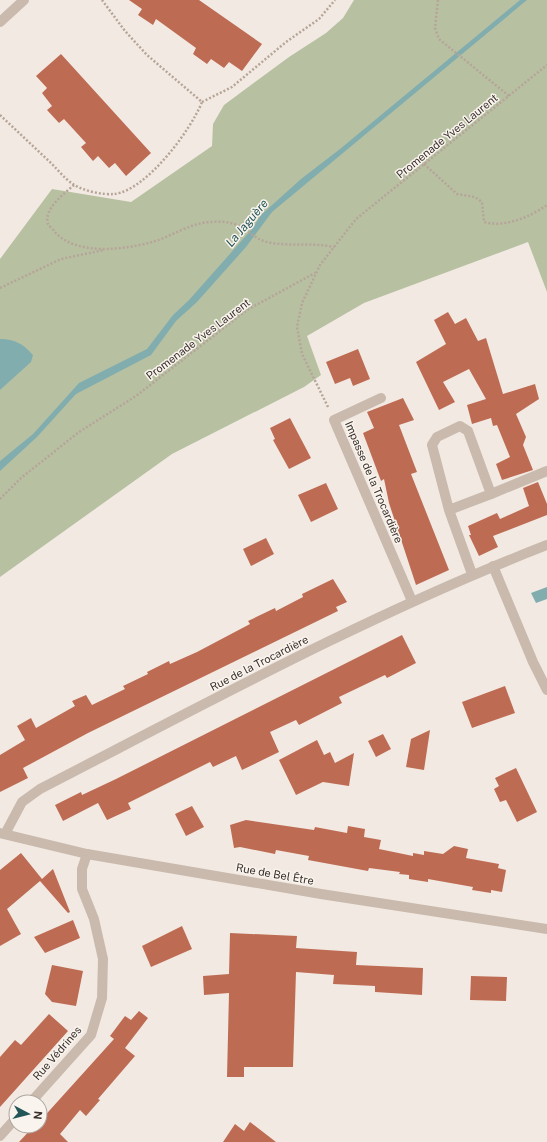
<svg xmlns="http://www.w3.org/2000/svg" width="547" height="1142" viewBox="0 0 547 1142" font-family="'Public Sans',sans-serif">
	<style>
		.green { fill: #b7c1a2 }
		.water { fill: #82adae }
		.building { fill: #be6b54 }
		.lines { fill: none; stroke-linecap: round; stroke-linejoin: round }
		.path { stroke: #b6a498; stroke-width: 2.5; stroke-dasharray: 2 2; stroke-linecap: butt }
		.street { stroke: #cabaae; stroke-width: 10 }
		.labels { text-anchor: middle; stroke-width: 3; stroke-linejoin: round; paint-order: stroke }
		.street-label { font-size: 11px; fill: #39302c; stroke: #faf4ee }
		.water-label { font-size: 12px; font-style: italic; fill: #245658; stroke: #faf4ee }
	</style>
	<rect width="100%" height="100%" fill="#f2eae2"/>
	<!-- green -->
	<polygon class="green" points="354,0 547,0 547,292 528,242 364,303 307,336 321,375 304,387 172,454 0,577 0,259 52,189 131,202 212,146 213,124 224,105 289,57 326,33 343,18"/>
	<!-- water -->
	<g class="water">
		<polygon points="520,0 527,0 272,212 246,247 197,302 176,321 151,355 76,394 37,437 0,471 0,461 33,434 79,383 147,349 173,315 189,300 252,229 261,215 301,179 340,149"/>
		<path d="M0,339C15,339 23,344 33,355L31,362L0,390Z"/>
		<polygon points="547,587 547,599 536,603 531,593"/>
	</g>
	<!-- building -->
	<g class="building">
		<polygon points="129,0 199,0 262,44 242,71 229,62 224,68 211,59 207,64 193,54 196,48 156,19 153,25 138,15 142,9"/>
		<polygon points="61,54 151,153 126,176 115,163 109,168 98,156 93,161 81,147 86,143 64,119 59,123 47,110 52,106 42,93 47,88 36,76"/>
		<polygon points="448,312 455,324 466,318 478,341 486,338 503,394 535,384 539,399 516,414 526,437 523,445 533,470 502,480 496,464 510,457 497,425 493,426 491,418 472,424 467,405 486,399 469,369 443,382 455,402 439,410 416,362 446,344 434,320"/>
		<polygon points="358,349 370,379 353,386 350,378 335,384 326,362"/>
		<polygon points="403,398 414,420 399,425 417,472 411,474 449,570 416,585 389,503 384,479 381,481 363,433 374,428 367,412"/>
		<polygon points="290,418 311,458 289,469 273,440 275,439 270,428"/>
		<polygon points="538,482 547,504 547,515 493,536 498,547 479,556 469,535 471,535 468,526 497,513 500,519 529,506 523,488"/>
		<polygon points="326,483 338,509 311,522 298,495"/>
		<polygon points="266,538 274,554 251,566 243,549"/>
		<polygon points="333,579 347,602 336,607 338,611 88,733 23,768 28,778 0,792 0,755 25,740 17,726 31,718 36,728 75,706 72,701 86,695 92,705 125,689 123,686 148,674 147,672 169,661 170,664 197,652 250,624 248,621 275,608 276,611 303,597 302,594"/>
		<polygon points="402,635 416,663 387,678 385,675 339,697 342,703 299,725 296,720 270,732 279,752 242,770 236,756 213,767 210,762 128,803 131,809 107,820 98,803 63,821 55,805 81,792 82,795 116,779"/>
		<polygon points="505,686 515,713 472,728 462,702"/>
		<polygon points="430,730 424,770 406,767 411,739"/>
		<polygon points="383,734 391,749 376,757 368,741"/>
		<polygon points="317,740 324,755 330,752 335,763 354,753 349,786 323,782 296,795 279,760"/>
		<polygon points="516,768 537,812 517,822 506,800 500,802 494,789 499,786 495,778"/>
		<polygon points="192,806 204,827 186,836 175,814"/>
		<polygon points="246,820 314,830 315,827 347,833 348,826 365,829 364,837 381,840 379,849 413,856 413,853 424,855 424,851 443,854 454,846 468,849 466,858 499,864 498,868 506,870 502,892 491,890 491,893 472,890 473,887 428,879 428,882 409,879 409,875 399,874 400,872 369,868 368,871 308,860 309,856 276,850 275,854 240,847 234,848 230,825"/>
		<polygon points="21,853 42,879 53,869 70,912 68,913 40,881 7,909 21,934 0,946 0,870"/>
		<polygon points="73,920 80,938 45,953 34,937"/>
		<polygon points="182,926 192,949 151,967 142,946"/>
		<polygon points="230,933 297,936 296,948 357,952 356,965 423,968 422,995 375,992 375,986 333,984 334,975 296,972 293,1067 244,1067 244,1077 227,1077 229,993 204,995 203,976 229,974"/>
		<polygon points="52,965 83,971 76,1006 52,1002 45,994"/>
		<polygon points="471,976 507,977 506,1001 470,1000"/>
		<polygon points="139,1011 148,1018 125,1048 135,1056 98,1099 100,1100 86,1116 80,1110 60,1134 68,1142 19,1142 34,1126 40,1126 40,1121 114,1039 110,1036 125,1016 131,1020"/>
		<polygon points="49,1014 68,1031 0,1107 0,1057 15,1040 21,1045"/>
		<polygon points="250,1122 276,1142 223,1142 235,1124 244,1131"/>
	</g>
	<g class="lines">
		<!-- path -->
		<g class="path">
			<polyline points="438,0 435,28 439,39 509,96"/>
			<polyline points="202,102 232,87 286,42 319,19 335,0"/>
			<path d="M0,115C17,131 34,147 51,163C58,170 65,179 73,184C83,191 103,195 114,194C146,191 191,130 202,102L147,55L125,31L102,0"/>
			<path d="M424,164L457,194L475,197L482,202L484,222C504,228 530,217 547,205"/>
			<path d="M74,185C65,193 43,209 48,224C49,226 53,229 54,231C75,256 123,250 152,242C171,237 191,222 212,222C223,221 234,222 244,229C252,234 258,240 267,242C289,247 312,242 334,247"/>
			<polyline points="0,288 61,259 104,250"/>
			<polyline points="328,407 302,354 297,327 302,303 320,265 356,219 547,65"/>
			<polyline points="0,499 21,478 79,432 136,396 247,310 315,273"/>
		</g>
		<!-- street -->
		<g class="street">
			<polyline points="0,22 24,0"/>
			<polyline points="381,398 334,420 412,601"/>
			<polyline points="491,494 547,471"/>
			<polyline points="449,510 491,494 468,431 460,426 437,437 432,445 449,510 472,574"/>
			<polyline points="493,566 533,662 547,690"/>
			<polyline points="0,833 87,854 321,894 547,929"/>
			<path d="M5,834L22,802L40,789C207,703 372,613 547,545"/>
			<polyline points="31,1102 91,1035 102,998 103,959 94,919 82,889 82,869 87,854"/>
			<polyline points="0,1136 16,1118"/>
		</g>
	</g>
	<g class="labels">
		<!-- street labels -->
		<g class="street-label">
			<text transform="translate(447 136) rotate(-39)" y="4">Promenade Yves Laurent</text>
			<text transform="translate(198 339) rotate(-37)" y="4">Promenade Yves Laurent</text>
			<text transform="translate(374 482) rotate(67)" y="4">Impasse de la Trocardière</text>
			<text transform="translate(259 663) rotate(-27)" y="4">Rue de la Trocardière</text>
			<text transform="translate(275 874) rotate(10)" y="4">Rue de Bel Être</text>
			<text transform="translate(57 1053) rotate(-49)" y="4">Rue Védrines</text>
		</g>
		<!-- water labels -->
		<g class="water-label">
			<text transform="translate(247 223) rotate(-50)" y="4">La Jaguère</text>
		</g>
	</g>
	<!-- north arrow -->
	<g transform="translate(28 1114) rotate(97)"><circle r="19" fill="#faf4ee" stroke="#ada6a0"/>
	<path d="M0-3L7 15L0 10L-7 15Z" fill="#245658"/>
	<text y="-6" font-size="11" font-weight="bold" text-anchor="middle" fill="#39302c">N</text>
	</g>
</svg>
